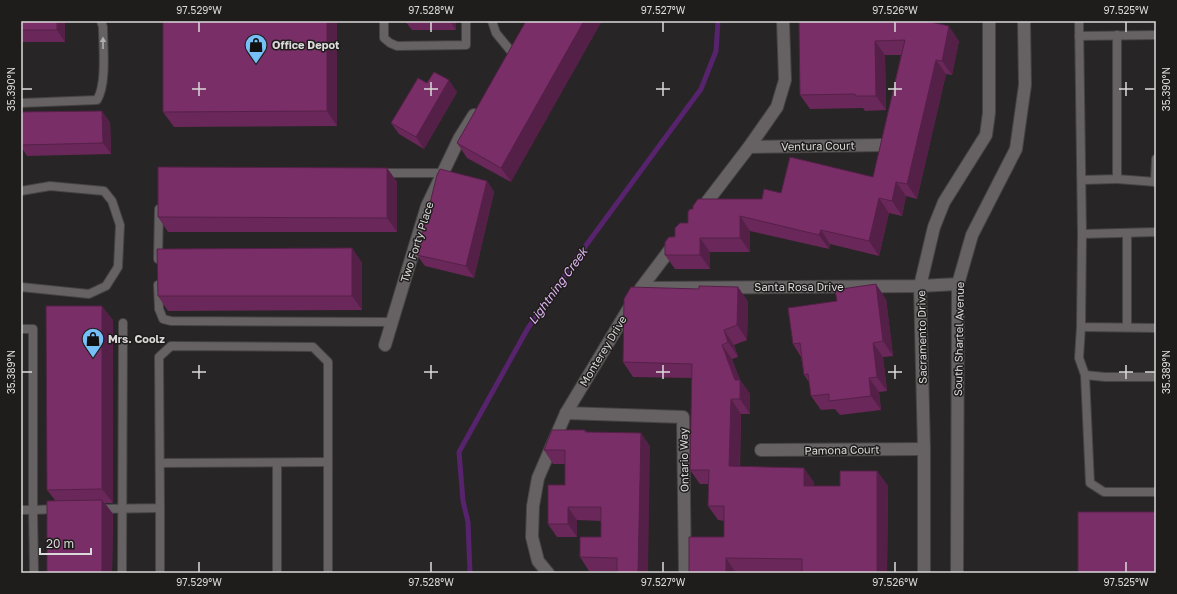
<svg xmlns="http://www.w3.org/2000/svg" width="1177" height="594" viewBox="0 0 1177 594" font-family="'Golos Text',sans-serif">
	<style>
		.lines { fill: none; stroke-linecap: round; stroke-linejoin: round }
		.stream { stroke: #56236c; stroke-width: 5 }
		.lane-casing { stroke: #464344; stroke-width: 10 }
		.street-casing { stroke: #464344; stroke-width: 14 }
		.lane { stroke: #666263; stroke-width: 8 }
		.street { stroke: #666263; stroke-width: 12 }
		.wall { fill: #692859 }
		.shaded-wall { fill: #552048 }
		.building { fill: #7a2e67; stroke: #552048 }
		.oneway { fill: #b2afb0 }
		.ticks { fill: none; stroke: #dbd9da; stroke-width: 1.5 }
		.labels { text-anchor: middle; stroke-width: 3; stroke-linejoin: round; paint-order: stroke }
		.poi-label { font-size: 11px; font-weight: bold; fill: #dbd9da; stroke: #1f1c1c; text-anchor: start }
		.street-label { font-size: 11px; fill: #dbd9da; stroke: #1f1c1c }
		.water-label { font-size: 12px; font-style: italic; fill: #e1b8f5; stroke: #1f1c1c }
		.neatline { fill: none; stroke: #dbd9da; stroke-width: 1.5 }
		.ticks-label { font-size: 10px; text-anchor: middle; fill: #dbd9da }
	</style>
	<rect width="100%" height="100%" fill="#282526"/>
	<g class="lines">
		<!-- stream -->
		<polyline class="stream" points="470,573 468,522 463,501 459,452 528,328 584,248 701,89 716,51 718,21"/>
		<!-- lane casing -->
		<g class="lane-casing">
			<g id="lane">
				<polyline points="384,21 384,38 390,43 397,46 466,45 466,21"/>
				<polyline points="492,21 496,33 514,55"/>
				<polyline points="1079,21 1082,234 1081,327 1156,328"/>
				<polyline points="1079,36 1156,35"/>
				<path d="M21,103L97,100C107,84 103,47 103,27L101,21"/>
				<polyline points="381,173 442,173"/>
				<polyline points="1117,179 1156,182"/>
				<polyline points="1082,180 1117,179 1117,35"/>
				<polyline points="1155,182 1156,159"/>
				<polyline points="21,191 50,186 104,191 112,201 120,225 118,267 106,286 89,294 21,287"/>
				<polyline points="1127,233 1127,327"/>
				<polyline points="1082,234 1156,232"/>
				<polyline points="158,259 159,209"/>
				<polyline points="158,285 159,309 163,319 171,321 392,322"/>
				<polyline points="1081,327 1079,358 1085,375 1090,483 1104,492 1156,492"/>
				<polyline points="21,329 33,329 33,510 57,509"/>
				<polyline points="1085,375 1105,377 1156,377"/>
				<polyline points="160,463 328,462"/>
				<polyline points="277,463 277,573"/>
				<polyline points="99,509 160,508 159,357 171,346 313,347 328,362 328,573"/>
				<polyline points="21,510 33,510 34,573"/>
				<polyline points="122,573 123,323"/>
				<polyline points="160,573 160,508"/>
			</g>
		</g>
		<!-- street casing -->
		<g class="street-casing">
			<g id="street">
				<polyline points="749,147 886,145"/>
				<polyline points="700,211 749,147 777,107 785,80 783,21"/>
				<polyline points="643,288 920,286 958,284"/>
				<polyline points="385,345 427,206 459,139 474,115"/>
				<polyline points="566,413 683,417 685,573"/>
				<polyline points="761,450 924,449"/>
				<polyline points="548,573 538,561 532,537 533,506 538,478 566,413 641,288 675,243"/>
				<polyline points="924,573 924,449 920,286 934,227 944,202 986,135 989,113 989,21"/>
				<polyline points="957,573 958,284 972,235 1016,149 1025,85 1024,21"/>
			</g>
		</g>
		<!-- lane -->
		<use href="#lane" class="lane"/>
		<!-- street -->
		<use href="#street" class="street"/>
	</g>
	<!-- wall -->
	<g class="wall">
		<rect x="21" y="21" width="44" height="21"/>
		<polygon points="163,21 337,21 337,126 174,127 163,112"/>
		<polygon points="405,21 456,21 456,30 412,30"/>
		<polygon points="526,21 511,182 467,158 457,143"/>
		<polygon points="799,21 959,41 952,75 946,74 917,199 906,196 902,216 889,213 879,256 830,244 829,249 750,231 750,252 710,252 710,269 675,269 665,255 675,237 688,223 781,193 873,177 901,55 885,55 886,110 865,111 863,108 810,109 800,95"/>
		<polygon points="427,83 457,92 424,149 399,134 391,123"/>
		<polygon points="21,112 110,122 111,154 27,156 21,147"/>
		<polygon points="387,168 397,182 397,232 168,232 158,217"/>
		<polygon points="487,181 494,192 474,278 425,266 417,255"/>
		<polygon points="352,248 362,263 362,310 168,311 158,296"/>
		<polygon points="738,287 748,302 747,340 734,345 738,357 732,359 740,380 750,394 750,414 741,414 740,467 814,482 814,486 840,486 877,471 888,486 887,573 689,573 724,537 724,521 718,520 708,506 708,484 700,484 690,470 692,378 633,377 623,362 699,289"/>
		<polygon points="886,299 893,356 883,357 887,391 879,392 881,410 840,415 835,409 821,410 811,396 809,382 804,375 801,357 793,344"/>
		<polygon points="113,320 113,503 105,503 113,514 112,573 47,573 55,500 47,490"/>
		<polygon points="585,430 587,432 650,446 617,571 589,571 580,557 601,537 601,521 577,520 577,537 557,537 548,524 565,485 565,464 553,464 544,450"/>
	</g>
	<!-- shaded-wall -->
	<g class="shaded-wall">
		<polygon points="57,21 65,21 65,42 57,30"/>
		<polygon points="327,21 337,21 337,126 327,111"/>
		<polygon points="450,21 456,21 456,30"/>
		<polygon points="584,21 602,21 511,182 501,168"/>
		<polygon points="949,26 959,41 952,75 942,61"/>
		<polygon points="875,41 885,55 886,110 876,96"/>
		<polygon points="936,60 946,74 917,199 907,184"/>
		<polygon points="449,80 457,92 424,149 416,137"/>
		<polygon points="102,111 110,122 111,154 103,143"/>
		<polygon points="387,168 397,182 397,232 387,218"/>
		<polygon points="487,181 494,192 474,278 466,266"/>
		<polygon points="896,182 906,196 902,216 892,201"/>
		<polygon points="879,198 889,213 879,256 869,241"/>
		<polygon points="740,216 750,231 750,252 740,238"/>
		<polygon points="821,230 830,244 829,249 819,235"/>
		<polygon points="700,238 710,252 710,269 700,255"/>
		<polygon points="352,248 362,263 362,310 352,296"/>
		<polygon points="876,284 886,299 893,356 883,341"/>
		<polygon points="738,287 748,302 747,340 737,325"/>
		<polygon points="102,306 113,320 113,503 102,489"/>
		<polygon points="724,330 734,345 738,357 728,342"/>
		<polygon points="873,343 883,357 887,391 877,377"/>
		<polygon points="722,345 732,359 740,380 750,394 750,414 740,399 735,380"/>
		<polygon points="869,378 879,392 881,410 871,396"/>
		<polygon points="731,399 741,414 739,481 729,466"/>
		<polygon points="641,433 650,446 648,573 638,573"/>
		<polygon points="804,468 814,482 814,500 804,486"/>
		<polygon points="877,471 888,486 887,573 877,573"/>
		<polygon points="102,500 113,514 112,573 102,573"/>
		<polygon points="568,507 577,520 577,537 568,524"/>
		<polygon points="726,558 736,573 726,573"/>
	</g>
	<!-- building -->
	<g class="building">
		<rect x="21" y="21" width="36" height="9"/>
		<polygon points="163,21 327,21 327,111 163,112"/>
		<polygon points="526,21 584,21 501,168 457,143"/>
		<polygon points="799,21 926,21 949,26 942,61 936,60 907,184 896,182 892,201 879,198 869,241 821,230 819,235 740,216 740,238 700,238 700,255 665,255 665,242 669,237 675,237 675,228 680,223 688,223 688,212 690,209 693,209 693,206 698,199 762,199 764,189 781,193 790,157 873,177 905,40 875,41 876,96 855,96 855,94 800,95"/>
		<polygon points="434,72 449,80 416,137 391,123 418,78 427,83"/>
		<polygon points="102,111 103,143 21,145 21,112"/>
		<polygon points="158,167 387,168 387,218 158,217"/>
		<polygon points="440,169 487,181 466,266 417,255 437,175"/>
		<polygon points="352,248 352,296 158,296 157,249"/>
		<polygon points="876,284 883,341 873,343 877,377 869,378 871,396 829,401 829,394 811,396 808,374 804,375 800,343 793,344 788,308 837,301 835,290"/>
		<polygon points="699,286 738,287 737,325 724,330 728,342 722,345 735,380 740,380 740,399 731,399 729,466 804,468 804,486 840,486 840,471 877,471 877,573 802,573 802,559 726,558 726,573 689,573 689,537 724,537 724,506 708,506 709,470 690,470 692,364 623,362 624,299 631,287 699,289"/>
		<polygon points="46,306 102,306 102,489 47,490"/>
		<polygon points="552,430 585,430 585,432 641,433 638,573 617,573 617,558 580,557 580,537 601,537 601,507 568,507 568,524 548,524 548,485 565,485 565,450 544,450"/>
		<polygon points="102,500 102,573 47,573 47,501"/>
		<rect x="1078" y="512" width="78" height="61"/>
	</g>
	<!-- one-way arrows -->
	<defs><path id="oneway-solid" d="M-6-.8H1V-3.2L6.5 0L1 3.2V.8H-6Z"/></defs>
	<use class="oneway" href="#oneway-solid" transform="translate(103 43) rotate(-90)"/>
	<!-- ticks -->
	<path class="ticks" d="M199,22V32M431,22V32M663,22V32M895,22V32M1126,22V32M199,82V96M431,82V96M663,82V96M895,82V96M1126,82V96M22,89H32M192,89H206M424,89H438M656,89H670M888,89H902M1119,89H1133M1145,89H1155M199,365V379M431,365V379M663,365V379M895,365V379M1126,365V379M22,372H32M192,372H206M424,372H438M656,372H670M888,372H902M1119,372H1133M1145,372H1155M199,562V572M431,562V572M663,562V572M895,562V572M1126,562V572"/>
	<!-- icons -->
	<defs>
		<g id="shop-pin" transform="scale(1.15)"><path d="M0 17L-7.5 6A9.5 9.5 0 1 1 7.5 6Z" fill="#75c0f6" stroke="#1f1c1c"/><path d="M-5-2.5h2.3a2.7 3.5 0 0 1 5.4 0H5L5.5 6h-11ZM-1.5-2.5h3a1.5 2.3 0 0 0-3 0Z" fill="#111"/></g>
	</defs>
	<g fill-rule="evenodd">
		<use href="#shop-pin" x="256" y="45"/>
		<use href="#shop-pin" x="93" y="339"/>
	</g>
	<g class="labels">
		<!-- poi labels -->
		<g class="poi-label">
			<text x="272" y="49">Office Depot</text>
			<text x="108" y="343">Mrs. Coolz</text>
		</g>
		<!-- street labels -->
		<g class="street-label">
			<text transform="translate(818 146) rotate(-1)" y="4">Ventura Court</text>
			<text transform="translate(417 242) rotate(-72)" y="4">Two Forty Place</text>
			<text x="799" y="291">Santa Rosa Drive</text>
			<text transform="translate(922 337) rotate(-91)" y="4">Sacramento Drive</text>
			<text transform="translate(959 339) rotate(-89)" y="4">South Shartel Avenue</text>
			<text transform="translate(603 351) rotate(-59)" y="4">Monterey Drive</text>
			<text transform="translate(842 450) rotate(-1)" y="4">Pamona Court</text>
			<text transform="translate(684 460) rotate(-91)" y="4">Ontario Way</text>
		</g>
		<!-- water labels -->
		<g class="water-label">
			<text transform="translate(558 286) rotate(-54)" y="4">Lightning Creek</text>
		</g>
	</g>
	<!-- border -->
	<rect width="1177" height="594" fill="none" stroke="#1f1c1c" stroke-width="44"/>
	<!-- scale -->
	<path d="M40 548v6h51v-6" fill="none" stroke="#dbd9da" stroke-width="2"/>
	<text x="46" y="548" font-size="12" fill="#dbd9da" stroke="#1f1c1c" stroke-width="3" paint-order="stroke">20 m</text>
	<rect x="22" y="22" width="1133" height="550" class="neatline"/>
	<g class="ticks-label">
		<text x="199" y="14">97.529°W</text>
		<text x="431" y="14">97.528°W</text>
		<text x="663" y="14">97.527°W</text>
		<text x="895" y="14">97.526°W</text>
		<text x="1126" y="14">97.525°W</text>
		<text transform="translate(11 89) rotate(-90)" y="4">35.390°N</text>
		<text transform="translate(1166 89) rotate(-90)" y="4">35.390°N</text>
		<text transform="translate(11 372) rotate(-90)" y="4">35.389°N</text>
		<text transform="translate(1166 372) rotate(-90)" y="4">35.389°N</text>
		<text x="199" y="586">97.529°W</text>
		<text x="431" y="586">97.528°W</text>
		<text x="663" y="586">97.527°W</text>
		<text x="895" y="586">97.526°W</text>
		<text x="1126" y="586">97.525°W</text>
	</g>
</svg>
